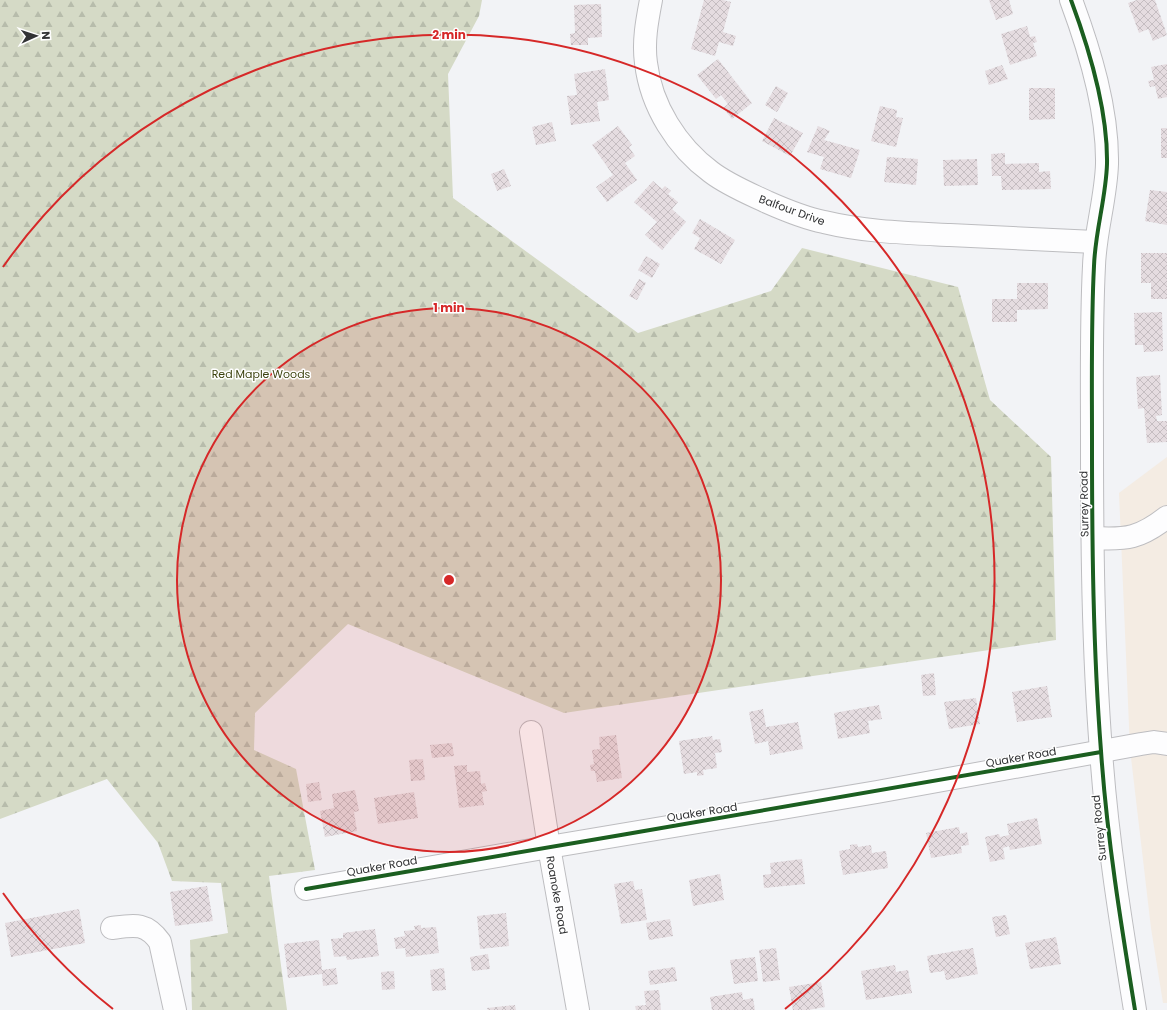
<svg xmlns="http://www.w3.org/2000/svg" width="1167" height="1010" viewBox="0 0 1167 1010" font-family="Poppins,sans-serif">
	<style>
		.education { fill: #f4ece3 }
		.forest { fill: url(#forest-firs) }
		.building { fill: url(#building-cross-hatch) }
		.lines { fill: none; stroke-linecap: round; stroke-linejoin: round }
		.minor-casing { stroke: #bdbdc0; stroke-width: 24 }
		.minor { stroke: #fdfdfe; stroke-width: 22 }
		.cycleway-casing { stroke: #fff; stroke-width: 6 }
		.cycleway { stroke: #1b5e20; stroke-width: 4 }
		.ring { fill: none; stroke: #d62828; stroke-width: 2 }
		.labels { text-anchor: middle; stroke-width: 3; stroke-linejoin: round; paint-order: stroke }
		.street-label { font-size: 11px; fill: #313234; stroke: #fff }
		.park-label { font-size: 11px; fill: #3d430f; stroke: #fff }
		.centre { fill: #d62828; stroke: #fff; stroke-width: 2 }
		.ring-label { font-size: 12px; text-anchor: middle; font-weight: bold; fill: #d62828; stroke: #fff; stroke-width: 3; stroke-linejoin: round; paint-order: stroke }
	</style>
	<defs>
		<pattern id="forest-firs" width="22" height="20" patternUnits="userSpaceOnUse"><rect width="22" height="20" fill="#d5dac6"/><path d="M5 1l3.5 6h-7zM16 11l3.5 6h-7z" fill="#b7bcab"/></pattern>
		<pattern id="building-cross-hatch" width="8" height="8" patternUnits="userSpaceOnUse"><rect width="8" height="8" fill="#e5dce0"/><path d="M0 0l8 8M0 8l8-8" fill="none" stroke="#c5bdc1"/></pattern>
	</defs>
	<rect width="100%" height="100%" fill="#f2f3f6"/>
	<!-- education -->
	<polygon class="education" points="1167,457 1167,1003 1163,1003 1151,928 1130,749 1119,493"/>
	<!-- forest -->
	<polygon class="forest" points="0,0 482,0 479,16 448,74 453,198 638,333 771,291 802,248 958,287 990,400 1051,457 1056,640 564,713 348,624 255,713 254,750 296,769 315,870 269,876 287,1010 192,1010 190,940 228,933 221,883 172,881 158,843 107,779 0,819"/>
	<!-- building -->
	<g class="building">
		<polygon points="704,0 723,0 731,2 723,32 736,36 733,46 719,42 715,56 691,49"/>
		<polygon points="989,0 1009,0 1013,14 996,20"/>
		<polygon points="1137,0 1155,0 1167,35 1153,41 1148,29 1139,33 1128,3"/>
		<polygon points="601,4 602,37 588,38 588,45 571,45 570,34 575,33 574,5"/>
		<polygon points="1027,26 1030,37 1035,36 1037,42 1033,43 1037,56 1010,65 1001,34"/>
		<polygon points="718,59 752,103 732,119 723,108 728,104 721,95 716,99 697,75"/>
		<polygon points="1167,64 1167,97 1158,99 1155,86 1150,87 1148,81 1154,80 1151,67"/>
		<polygon points="1002,65 1008,79 989,85 985,71"/>
		<polygon points="605,69 609,100 597,102 600,121 571,125 567,96 577,95 574,74"/>
		<polygon points="776,86 788,93 777,112 765,105"/>
		<polygon points="1029,88 1055,88 1055,119 1029,120"/>
		<polygon points="880,106 897,110 896,117 903,118 896,147 871,141"/>
		<polygon points="774,118 803,133 790,156 762,141"/>
		<polygon points="552,122 556,141 536,145 532,127"/>
		<polygon points="618,126 632,145 629,147 635,156 625,163 637,180 607,202 596,187 613,175 592,145"/>
		<polygon points="818,126 830,131 824,140 860,150 851,178 820,169 824,157 807,152"/>
		<rect x="1161" y="128" width="6" height="30"/>
		<polygon points="1005,153 1005,164 1039,163 1039,172 1050,171 1051,189 1002,190 1001,176 992,176 991,154"/>
		<polygon points="887,157 918,159 916,185 884,182"/>
		<polygon points="977,159 978,185 944,186 943,160"/>
		<polygon points="504,169 511,186 497,191 491,174"/>
		<polygon points="653,181 662,189 665,186 671,191 668,194 678,202 672,209 686,222 662,250 645,235 657,222 634,202"/>
		<polygon points="1150,190 1167,192 1167,225 1145,221"/>
		<polygon points="700,219 735,240 721,264 694,249 700,238 692,233"/>
		<polygon points="1141,253 1167,253 1167,299 1151,299 1151,283 1141,283"/>
		<polygon points="646,256 660,264 652,278 638,270"/>
		<polygon points="639,279 646,283 637,300 629,296"/>
		<polygon points="1017,283 1048,283 1048,309 1017,310 1017,322 992,322 992,299 1017,299"/>
		<polygon points="1162,312 1163,351 1144,352 1143,345 1135,345 1134,313"/>
		<polygon points="1160,375 1162,415 1156,416 1157,421 1167,421 1167,442 1147,443 1144,408 1138,409 1136,377"/>
		<polygon points="934,673 936,695 923,696 921,675"/>
		<polygon points="1047,686 1052,717 1017,722 1012,692"/>
		<polygon points="976,698 980,724 949,729 944,702"/>
		<polygon points="879,705 882,719 868,721 870,733 838,739 834,713"/>
		<polygon points="763,709 766,727 798,722 803,749 770,755 768,741 755,744 749,712"/>
		<polygon points="616,735 622,778 597,782 595,771 591,771 590,765 594,764 592,750 600,749 599,737"/>
		<polygon points="712,736 713,740 720,739 722,752 715,753 717,768 703,770 704,775 697,776 697,772 684,774 679,741"/>
		<polygon points="452,743 454,756 432,758 430,745"/>
		<polygon points="423,759 425,780 411,781 409,760"/>
		<polygon points="467,765 467,772 480,771 481,784 485,783 487,791 482,792 484,805 459,808 454,766"/>
		<polygon points="319,782 322,800 308,802 306,784"/>
		<polygon points="355,790 359,811 354,812 357,831 325,837 320,811 334,808 332,794"/>
		<polygon points="414,792 418,818 378,824 374,798"/>
		<polygon points="1037,818 1042,844 1010,850 1009,846 1003,848 1005,859 990,862 985,837 999,834 1000,837 1009,835 1007,824"/>
		<polygon points="959,827 960,834 967,832 969,845 961,846 962,853 931,858 926,833"/>
		<polygon points="857,844 858,847 871,845 872,853 886,851 888,868 843,875 839,851 850,849 850,845"/>
		<polygon points="802,859 805,884 764,888 763,875 771,874 770,863"/>
		<polygon points="720,874 724,900 693,906 689,880"/>
		<polygon points="633,881 635,890 642,889 647,920 621,924 614,884"/>
		<polygon points="207,886 213,921 175,926 170,892"/>
		<polygon points="79,909 85,943 11,957 5,923"/>
		<polygon points="506,913 509,946 480,949 477,916"/>
		<polygon points="1006,915 1010,934 996,937 992,917"/>
		<polygon points="670,919 673,936 649,940 646,923"/>
		<polygon points="421,925 421,928 436,927 439,953 406,957 405,948 396,949 394,938 405,936 404,931 415,930 414,926"/>
		<polygon points="375,929 379,956 347,960 346,956 334,957 331,939 343,938 343,933"/>
		<polygon points="1056,937 1061,964 1030,969 1025,943"/>
		<polygon points="319,940 322,970 336,968 338,984 323,986 322,974 288,978 284,944"/>
		<polygon points="776,948 780,980 763,982 759,950"/>
		<polygon points="973,948 978,974 946,980 944,971 930,973 927,956"/>
		<polygon points="488,954 490,969 472,971 470,957"/>
		<polygon points="755,957 758,981 734,984 730,960"/>
		<polygon points="895,965 896,972 908,970 912,993 866,1000 861,971"/>
		<polygon points="675,967 677,981 650,985 648,971"/>
		<polygon points="444,968 446,990 432,991 430,970"/>
		<polygon points="394,971 395,989 382,990 381,972"/>
		<polygon points="821,982 825,1007 808,1010 793,1010 789,987"/>
		<polygon points="659,990 661,1010 636,1010 635,1006 646,1005 644,991"/>
		<polygon points="742,992 743,1000 753,998 755,1010 712,1010 710,997"/>
		<polygon points="515,1005 516,1010 488,1010 487,1008"/>
	</g>
	<g class="lines">
		<!-- minor casing -->
		<g class="minor-casing">
			<g id="minor">
				<path d="M651,0C647,21 643,42 646,63C651,106 677,147 711,172C728,185 748,193 767,202C785,210 804,218 824,222C865,232 908,233 950,235C999,237 1047,240 1095,242"/>
				<path d="M1071,0C1090,51 1108,110 1107,164C1106,198 1095,232 1094,266C1091,323 1092,382 1092,439C1092,543 1093,648 1101,751C1107,838 1121,924 1135,1010"/>
				<path d="M1093,538C1127,540 1140,538 1167,517"/>
				<polyline points="531,732 549,847 578,1010"/>
				<polyline points="306,889 549,847 877,792 1141,744 1154,742 1167,744"/>
				<path d="M112,928C134,925 146,922 160,942L175,1010"/>
			</g>
		</g>
		<!-- minor -->
		<use href="#minor" class="minor"/>
		<!-- cycleway casing -->
		<g class="cycleway-casing">
			<g id="cycleway">
				<path d="M1071,0C1090,51 1108,110 1107,164C1106,198 1095,232 1094,266C1091,323 1092,382 1092,439C1092,543 1093,648 1101,751C1107,838 1121,924 1135,1010"/>
				<path d="M306,889C571,843 836,799 1101,752"/>
			</g>
		</g>
		<!-- cycleway -->
		<use href="#cycleway" class="cycleway"/>
	</g>
	<!-- distance rings -->
	<circle cx="449" cy="580" r="272" fill="#d62828" fill-opacity=".12"/>
	<g class="ring">
		<circle cx="449" cy="580" r="272"/>
		<path d="M113 1009A545 545 0 0 1 3 893M3 267A545 545 0 1 1 785 1009"/>
	</g>
	<g class="labels">
		<!-- street labels -->
		<g class="street-label">
			<text transform="translate(792 210) rotate(20)" y="4">Balfour Drive</text>
			<text transform="translate(1084 504) rotate(-91)" y="4">Surrey Road</text>
			<text transform="translate(1021 757) rotate(-10)" y="4">Quaker Road</text>
			<text transform="translate(702 812) rotate(-9)" y="4">Quaker Road</text>
			<text transform="translate(1099 828) rotate(-96)" y="4">Surrey Road</text>
			<text transform="translate(382 866) rotate(-10)" y="4">Quaker Road</text>
			<text transform="translate(557 895) rotate(80)" y="4">Roanoke Road</text>
		</g>
		<!-- park labels -->
		<g class="park-label">
			<text x="261" y="378">Red Maple Woods</text>
		</g>
	</g>
	<circle cx="449" cy="580" r="6" class="centre"/>
	<g class="ring-label">
		<text x="449" y="39">2 min</text>
		<text x="449" y="312">1 min</text>
	</g>
	<!-- north arrow -->
	<g transform="translate(36 36) rotate(87)" stroke="#ffffff" stroke-width="3" paint-order="stroke">
	<path d="M0-3L7 15L0 10L-7 15Z" fill="#313234"/>
	<text y="-6" font-size="11" font-weight="bold" text-anchor="middle" fill="#313234">N</text>
	</g>
</svg>
